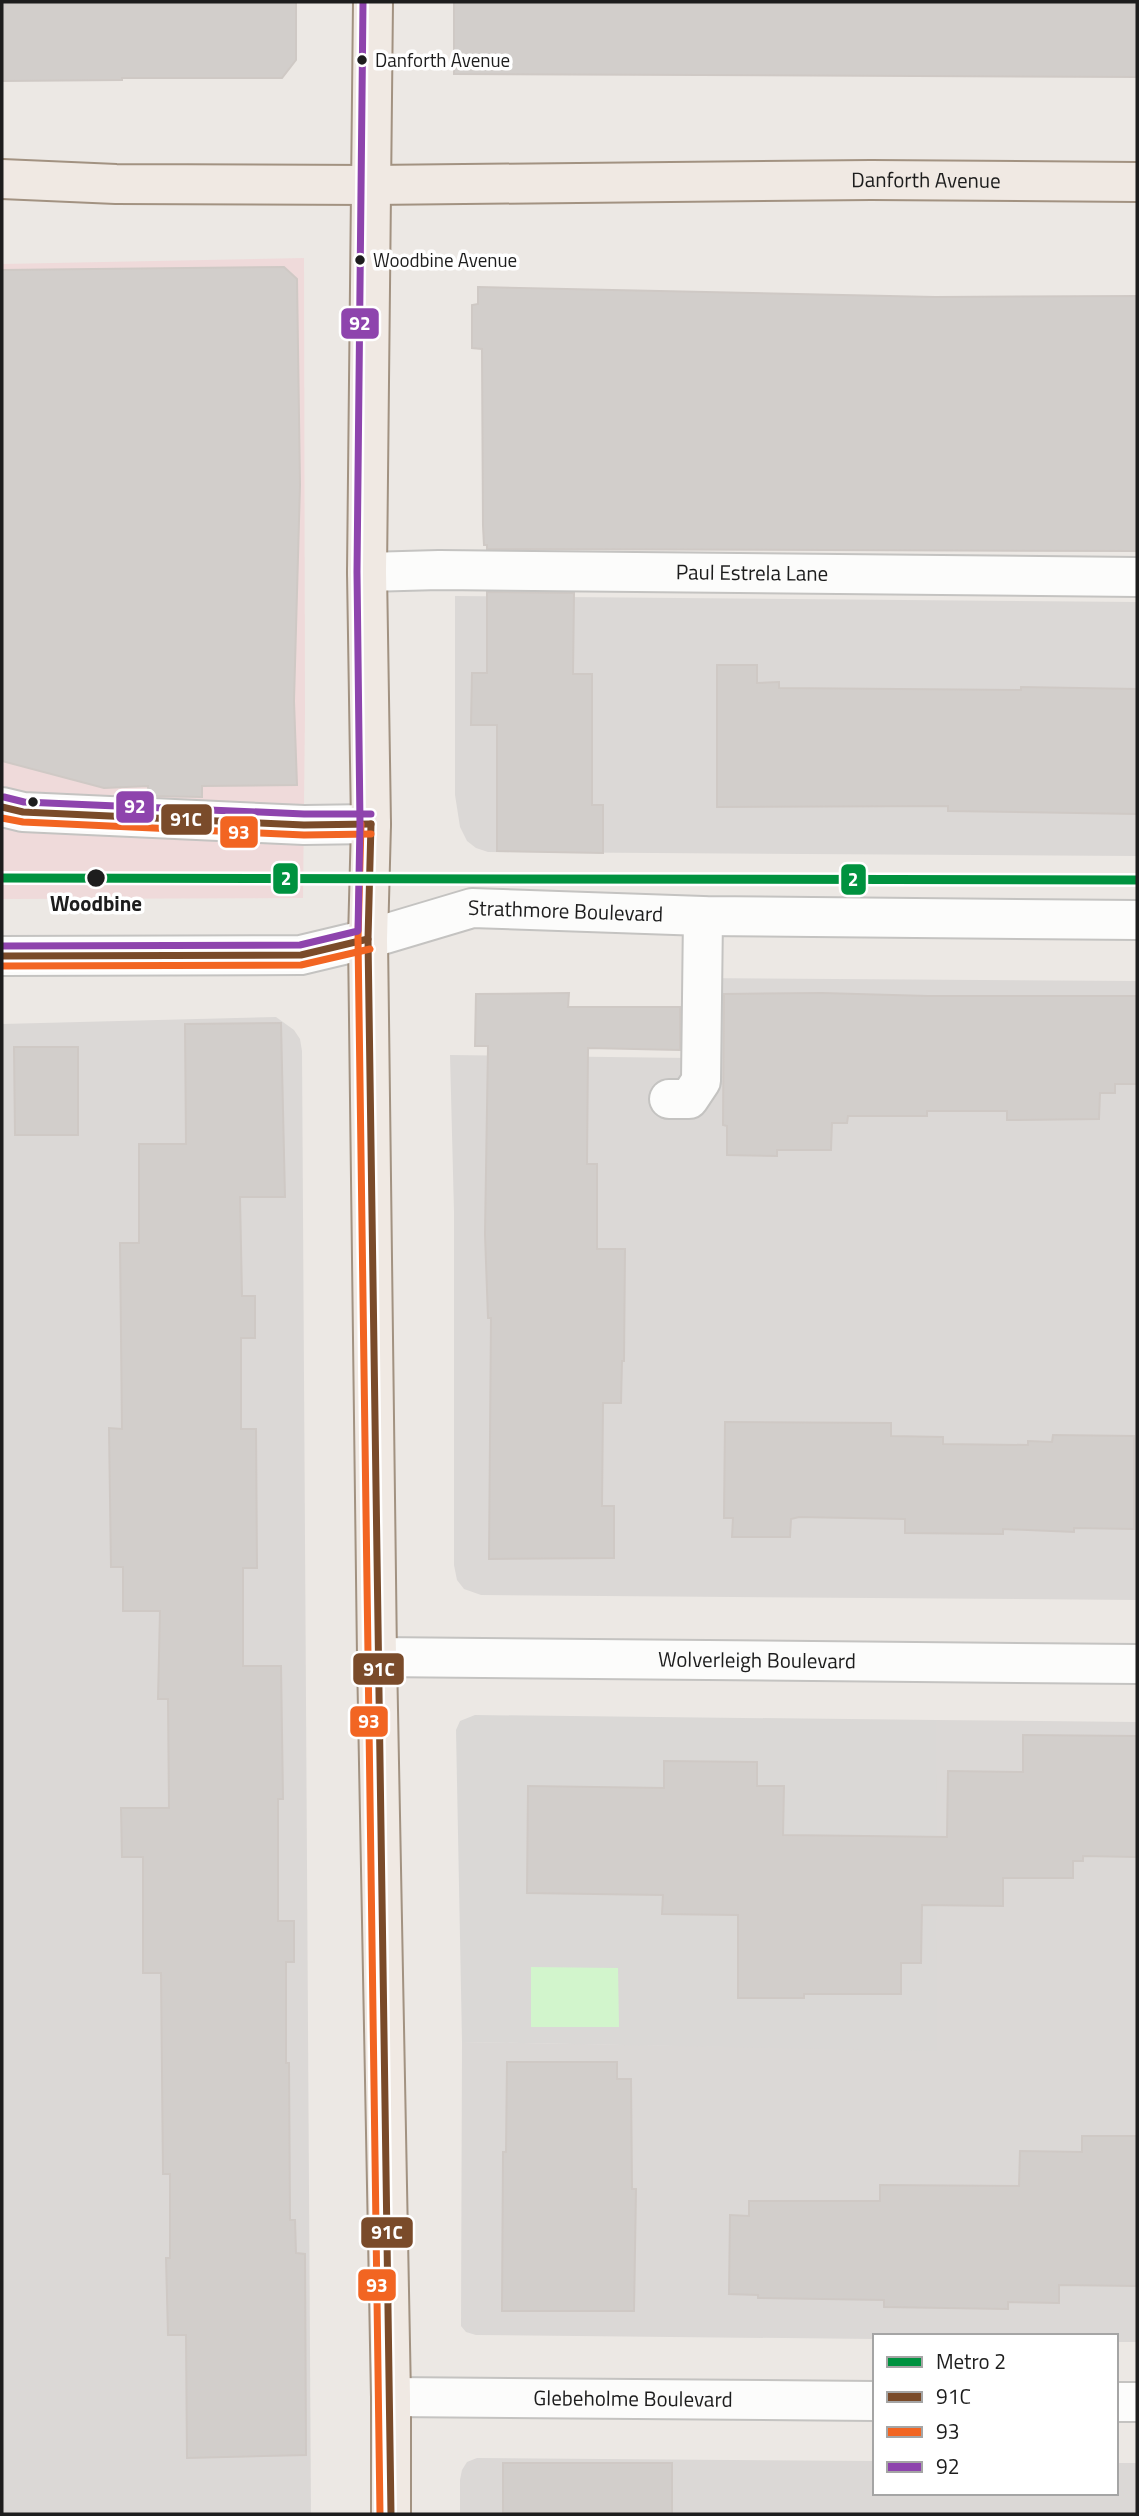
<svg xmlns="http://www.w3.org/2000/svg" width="1139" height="2516" viewBox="0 0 1139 2516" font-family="'Titillium Web',sans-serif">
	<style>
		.residential { fill: #dbd8d6 }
		.commercial { fill: #efdada }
		.religious { fill: #dad8d6 }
		.park { fill: #d2f5cc }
		.building { fill: #d2cecb; stroke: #cfc9c5; stroke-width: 2 }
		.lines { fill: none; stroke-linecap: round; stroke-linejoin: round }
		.minor-casing { stroke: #c4c3c1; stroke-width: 42 }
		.major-casing { stroke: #a29281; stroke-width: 42 }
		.minor { stroke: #fcfcfb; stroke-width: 38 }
		.major { stroke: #f0e9e3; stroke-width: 38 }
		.bus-1-casing { stroke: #fff; stroke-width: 12 }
		.bus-2-casing { stroke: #fff; stroke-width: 12 }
		.bus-3-casing { stroke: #fff; stroke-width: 12 }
		.bus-1 { stroke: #7a4b2a; stroke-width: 7 }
		.bus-2 { stroke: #f26522; stroke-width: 7 }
		.bus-3 { stroke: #8e44ad; stroke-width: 7 }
		.metro-1-casing { stroke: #fff; stroke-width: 14 }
		.metro-1 { stroke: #00923f; stroke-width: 9 }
		.bus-dot { fill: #1d1d1d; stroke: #fff; stroke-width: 2.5 }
		.labels { text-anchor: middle; stroke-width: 7; stroke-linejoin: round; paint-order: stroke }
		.bus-label { font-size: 19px; fill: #1d1d1d; stroke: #fff; text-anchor: start }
		.street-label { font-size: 21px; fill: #1d1d1d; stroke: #fff }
		.stop-label { font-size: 21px; font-weight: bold; fill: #1d1d1d; stroke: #fff }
		.line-badge { stroke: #fff; stroke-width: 2.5 }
		.badge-label { font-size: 19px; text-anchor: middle; font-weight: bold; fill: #fff }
	</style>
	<rect width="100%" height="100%" fill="#ece8e4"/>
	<!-- residential -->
	<g class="residential">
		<polygon points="455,596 1137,602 1137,856 488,852 476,848 467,841 460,827 455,795"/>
		<polygon points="692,978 1137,981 1137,1600 481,1595 464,1589 457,1580 454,1565 454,1212 450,1055 690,1058"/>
		<polygon points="276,1017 294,1030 300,1039 302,1051 311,2514 2,2514 2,1024"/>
		<polygon points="936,1720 1137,1722 1137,2342 1116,2342 1116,2336 875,2336 875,2339 476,2335 466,2332 461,2326 462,2042 936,2050"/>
		<polygon points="477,2458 875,2461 875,2493 1116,2493 1116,2463 1137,2463 1137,2514 460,2514 460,2480 462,2470 467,2462"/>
	</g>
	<!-- commercial -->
	<polygon class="commercial" points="304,258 305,713 303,898 2,899 2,264"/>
	<!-- religious -->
	<polygon class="religious" points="475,1715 936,1720 937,2051 462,2042 456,1730 460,1721"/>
	<!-- park -->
	<polygon class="park" points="531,1967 618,1968 619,2027 531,2027"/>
	<!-- building -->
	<g class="building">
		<polygon points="2,2 296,2 296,60 282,78 122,78 122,80 2,81"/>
		<polygon points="454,2 1137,2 1137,77 454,74"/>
		<polygon points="284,267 297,279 300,485 294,701 297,785 202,786 202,797 148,796 148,786 104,788 2,761 2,270"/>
		<polygon points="478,287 935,297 1137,296 1137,551 487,549 487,545 484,545 483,526 482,349 472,348 472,305 478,304"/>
		<polygon points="487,592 574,593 573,674 592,674 592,805 603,805 603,853 497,851 497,725 471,725 472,673 487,673"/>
		<polygon points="717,665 757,665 757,683 779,682 779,688 1021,690 1021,687 1137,689 1137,814 948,811 948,806 717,807"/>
		<polygon points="569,993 568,1007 680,1007 680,1050 588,1048 587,1164 597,1164 597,1249 625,1249 624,1361 622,1361 621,1403 603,1403 602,1506 614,1506 614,1558 489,1559 491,1318 488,1318 485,1234 488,1046 475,1046 476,994"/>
		<polygon points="822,993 928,996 1137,996 1137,1084 1115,1084 1115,1093 1100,1093 1099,1119 1007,1120 1007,1111 927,1111 927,1116 848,1116 847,1123 832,1123 831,1150 777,1150 777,1156 727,1155 727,1126 723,1125 724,994"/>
		<polygon points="281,1023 285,1197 240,1197 242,1296 255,1296 255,1338 241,1338 241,1429 256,1429 257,1568 243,1568 243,1666 281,1666 283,1799 278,1799 278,1921 294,1921 294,1962 286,1962 286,2063 289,2063 290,2220 295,2220 296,2253 305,2254 306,2455 187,2458 186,2335 168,2335 166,2258 170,2258 170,2174 163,2174 161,1973 143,1973 143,1857 122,1857 121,1808 169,1808 168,1699 158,1699 160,1611 123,1611 123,1567 111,1567 109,1428 122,1429 120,1243 139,1243 139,1144 186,1144 185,1024"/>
		<polygon points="14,1047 78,1047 78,1135 15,1135"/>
		<polygon points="725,1422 891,1423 891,1436 943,1437 943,1444 1028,1445 1028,1441 1052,1442 1053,1435 1134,1436 1134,1529 1074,1528 1074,1532 1003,1529 1003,1534 905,1533 905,1519 799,1517 791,1519 790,1537 732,1537 733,1518 724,1518"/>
		<polygon points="1023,1735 1137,1736 1137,1857 1083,1856 1083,1861 1073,1861 1073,1878 1003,1878 1003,1906 922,1905 921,1963 901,1963 901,1994 804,1994 804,1998 738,1998 738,1915 662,1914 663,1895 527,1893 528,1786 664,1788 664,1761 757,1762 757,1786 784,1786 783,1835 947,1837 948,1771 1023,1772"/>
		<polygon points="507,2062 617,2062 617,2079 631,2079 632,2189 636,2189 634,2311 502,2311 503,2152 506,2152"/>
		<polygon points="1082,2136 1137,2136 1137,2286 1059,2285 1059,2303 1008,2302 1008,2309 884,2307 884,2300 758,2298 758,2295 729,2294 730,2215 749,2216 749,2201 880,2201 880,2185 1019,2186 1020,2151 1082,2152"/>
		<polygon points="503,2463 672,2463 672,2514 503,2513"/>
	</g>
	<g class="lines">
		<!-- minor casing -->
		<g class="minor-casing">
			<g id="minor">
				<path id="s1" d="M367,572L439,570L1137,577"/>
				<polyline points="2,807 23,812 304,825 371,824"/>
				<path id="s2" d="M2,956L301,955L368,939L472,908L703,916L1137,920"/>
				<polyline points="669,1099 689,1099 701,1081 703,916"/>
				<path id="s3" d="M377,1657L1137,1664"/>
				<path id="s4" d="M391,2397L875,2401"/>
				<polyline points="1116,2402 1137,2402"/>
			</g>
		</g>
		<!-- major casing -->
		<g class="major-casing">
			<g id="major">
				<polyline points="373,2 367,572 371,824 368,939 377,1657 391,2397 391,2514"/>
				<path id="s5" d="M2,179L116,184L372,185L871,180L1137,182"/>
			</g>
		</g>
		<!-- minor -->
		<use href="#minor" class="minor"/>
		<!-- major -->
		<use href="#major" class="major"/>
		<!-- bus-1 casing -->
		<g class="bus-1-casing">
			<g id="bus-1">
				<polyline points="2,807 23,812 304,825 371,824"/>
				<polyline points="371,824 368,939 391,2514"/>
				<polyline points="2,956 301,955 368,939"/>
			</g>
		</g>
		<!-- bus-2 casing -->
		<g class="bus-2-casing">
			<g id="bus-2">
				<polyline points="2,818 23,822 304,835 371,834"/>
				<polyline points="361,824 358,939 380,2514"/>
				<polyline points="2,966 301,965 370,949"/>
			</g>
		</g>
		<!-- bus-3 casing -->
		<g class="bus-3-casing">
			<g id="bus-3">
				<polyline points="4,797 24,802 304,814 371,814"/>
				<polyline points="2,946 300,945 358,931 360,824 357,572 363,2"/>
			</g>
		</g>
		<!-- bus-1 -->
		<use href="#bus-1" class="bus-1"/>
		<!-- bus-2 -->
		<use href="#bus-2" class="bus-2"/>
		<!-- bus-3 -->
		<use href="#bus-3" class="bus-3"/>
		<!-- metro-1 casing -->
		<g class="metro-1-casing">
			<polyline id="metro-1" points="2,878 1137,880"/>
		</g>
		<!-- metro-1 -->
		<use href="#metro-1" class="metro-1"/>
	</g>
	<!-- markers -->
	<g class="bus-dot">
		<circle cx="362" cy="60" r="6"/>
		<circle cx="360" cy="260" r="6"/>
		<circle cx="33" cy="802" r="6"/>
		<circle cx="96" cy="878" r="10"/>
	</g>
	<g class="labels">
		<!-- bus labels -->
		<g class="bus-label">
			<text x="375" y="67">Danforth Avenue</text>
			<text x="373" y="267">Woodbine Avenue</text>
		</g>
		<!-- street labels -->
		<g class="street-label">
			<text dy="7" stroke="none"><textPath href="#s5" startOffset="924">Danforth Avenue</textPath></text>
			<text dy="7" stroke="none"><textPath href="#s1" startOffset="385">Paul Estrela Lane</textPath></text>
			<text dy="7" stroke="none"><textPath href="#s2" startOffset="570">Strathmore Boulevard</textPath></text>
			<text dy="7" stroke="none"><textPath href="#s3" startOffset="380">Wolverleigh Boulevard</textPath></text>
			<text dy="7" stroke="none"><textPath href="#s4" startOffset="242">Glebeholme Boulevard</textPath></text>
		</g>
		<!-- stop labels -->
		<g class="stop-label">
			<text x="96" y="911">Woodbine</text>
		</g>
	</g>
	<g class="line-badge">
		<rect x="340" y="307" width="40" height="33" rx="7" fill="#8e44ad"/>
		<rect x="115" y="790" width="40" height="34" rx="7" fill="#8e44ad"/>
		<rect x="160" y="803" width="53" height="33" rx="7" fill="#7a4b2a"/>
		<rect x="219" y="815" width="40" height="34" rx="7" fill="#f26522"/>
		<rect x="272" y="862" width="27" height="33" rx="7" fill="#00923f"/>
		<rect x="840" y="863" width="27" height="33" rx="7" fill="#00923f"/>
		<rect x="352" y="1652" width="53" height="34" rx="7" fill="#7a4b2a"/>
		<rect x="349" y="1705" width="40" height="33" rx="7" fill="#f26522"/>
		<rect x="360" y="2216" width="54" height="33" rx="7" fill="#7a4b2a"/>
		<rect x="357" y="2268" width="40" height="34" rx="7" fill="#f26522"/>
	</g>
	<g class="badge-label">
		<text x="360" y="330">92</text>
		<text x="135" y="813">92</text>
		<text x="186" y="826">91C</text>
		<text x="239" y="839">93</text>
		<text x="286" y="885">2</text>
		<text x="853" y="886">2</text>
		<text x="379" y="1676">91C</text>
		<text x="369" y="1728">93</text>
		<text x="387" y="2239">91C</text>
		<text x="377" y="2292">93</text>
	</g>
	<!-- border -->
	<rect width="1139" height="2516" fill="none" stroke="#1d1d1d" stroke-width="7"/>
	<!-- legend -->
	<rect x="873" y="2334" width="245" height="161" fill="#ffffff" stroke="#a5a5a5" stroke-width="2"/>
	<rect x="887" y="2357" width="35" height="10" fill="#00923f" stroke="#a5a5a5" stroke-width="2"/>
	<text x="936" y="2369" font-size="21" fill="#1d1d1d">Metro 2</text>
	<rect x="887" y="2392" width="35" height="10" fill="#7a4b2a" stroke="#a5a5a5" stroke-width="2"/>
	<text x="936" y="2404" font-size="21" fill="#1d1d1d">91C</text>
	<rect x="887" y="2427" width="35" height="10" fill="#f26522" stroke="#a5a5a5" stroke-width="2"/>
	<text x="936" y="2439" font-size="21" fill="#1d1d1d">93</text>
	<rect x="887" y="2462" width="35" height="10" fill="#8e44ad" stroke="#a5a5a5" stroke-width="2"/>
	<text x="936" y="2474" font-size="21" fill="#1d1d1d">92</text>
</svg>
